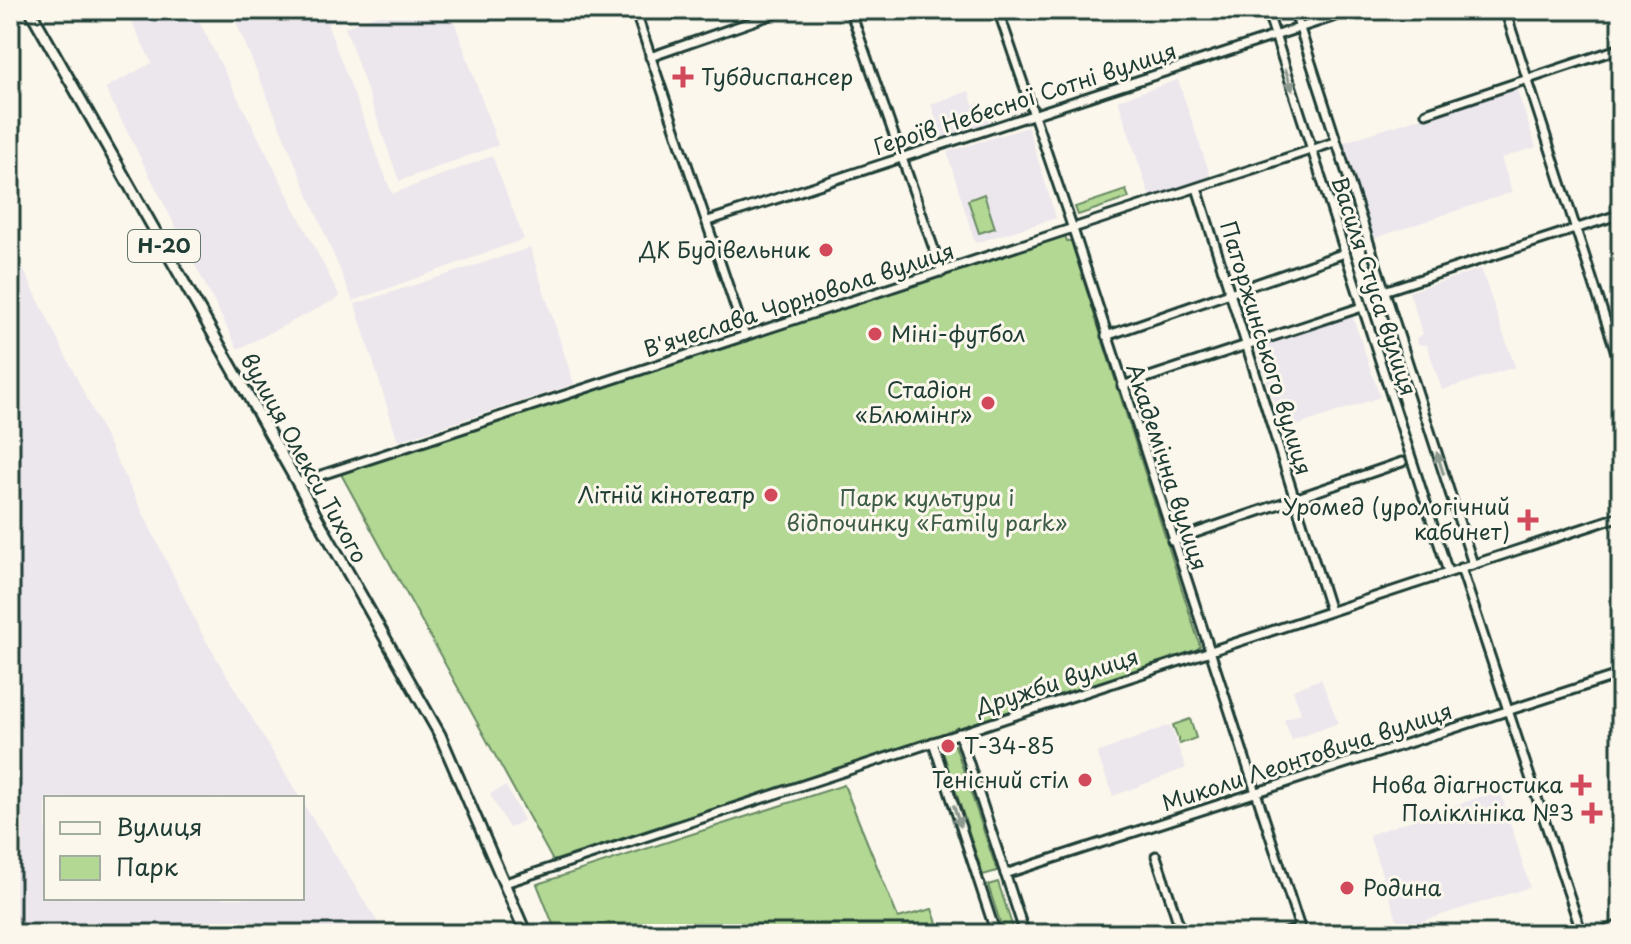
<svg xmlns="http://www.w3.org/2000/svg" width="1631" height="944" viewBox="0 0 1631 944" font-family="'Playpen Sans',sans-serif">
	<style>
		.built { fill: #ece6ed }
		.green { fill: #b2d894; stroke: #688a64; stroke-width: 2 }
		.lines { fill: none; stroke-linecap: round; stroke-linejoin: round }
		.minor-casing { stroke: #1f3d34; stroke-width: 13 }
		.major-casing { stroke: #1f3d34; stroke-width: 15 }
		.minor { stroke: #fbf7ec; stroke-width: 7 }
		.major { stroke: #fbf7ec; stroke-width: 9 }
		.oneway { fill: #8d9a90 }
		.poi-dot { fill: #d1495b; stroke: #fbf7ec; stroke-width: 3 }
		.labels { text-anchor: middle; stroke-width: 6; stroke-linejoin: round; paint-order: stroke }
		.shield { fill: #fbf7ec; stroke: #61756b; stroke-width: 2 }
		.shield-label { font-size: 20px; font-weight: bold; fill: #1f3d34 }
		.poi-label { font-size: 22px; fill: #1f3d34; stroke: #fbf7ec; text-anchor: end }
		.street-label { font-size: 22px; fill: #1f3d34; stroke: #fbf7ec }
		.park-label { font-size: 22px; fill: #3c5c47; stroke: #fbf7ec }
	</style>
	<rect width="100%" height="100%" fill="#fbf7ec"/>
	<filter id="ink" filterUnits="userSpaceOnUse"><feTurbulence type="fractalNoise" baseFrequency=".0125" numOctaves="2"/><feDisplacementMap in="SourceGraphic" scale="16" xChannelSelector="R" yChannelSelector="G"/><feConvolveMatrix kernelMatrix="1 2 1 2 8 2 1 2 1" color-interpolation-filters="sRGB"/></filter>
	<g filter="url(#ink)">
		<!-- built -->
		<g class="built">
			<polygon points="126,10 193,10 340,297 238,349 105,88 152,63"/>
			<polygon points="231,10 363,10 327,24 392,194 492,156 524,239 353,301"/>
			<polygon points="391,10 450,10 498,145 399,181 345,27"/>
			<polygon points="1178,80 1211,178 1151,200 1118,100"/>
			<polygon points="1516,87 1536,147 1501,158 1512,192 1372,239 1341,143"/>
			<polygon points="969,91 973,105 982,102 989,122 943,138 931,104"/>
			<polygon points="1028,127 1056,218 975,243 947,152"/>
			<polygon points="10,242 202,634 300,798 46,798 46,898 302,898 302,802 385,934 10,934"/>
			<polygon points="530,248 574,384 398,441 355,304"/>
			<polygon points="1481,269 1515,367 1442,390 1427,345 1418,344 1416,338 1423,334 1409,292"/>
			<polygon points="1352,315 1380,397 1284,430 1256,348"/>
			<polygon points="1321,679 1338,723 1292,740 1284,720 1301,713 1293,690"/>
			<polygon points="1170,725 1186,768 1113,796 1097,753"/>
			<polygon points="506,786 524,820 509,828 490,794"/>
			<polygon points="1500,790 1530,887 1400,928 1369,835"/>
		</g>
		<!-- green -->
		<g class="green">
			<polygon points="1126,190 1129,198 1078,215 1075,207"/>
			<polygon points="984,194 995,228 979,233 968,200"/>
			<polygon points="1065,236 1067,241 1071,241 1200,646 1196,651 553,861 341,474"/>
			<polygon points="1190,719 1196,738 1180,744 1173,725"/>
			<polygon points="955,745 997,871 983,875 942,749"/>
			<polygon points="844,785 898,918 932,909 941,934 557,934 537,884"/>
			<polygon points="998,882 1015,934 1004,934 988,885"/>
		</g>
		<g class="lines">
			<!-- minor casing -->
			<g class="minor-casing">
				<g id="minor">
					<polyline points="635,10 745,336"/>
					<polyline points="850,10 942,272"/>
					<polyline points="998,10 1073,229 1302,934"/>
					<polyline points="1267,10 1448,572"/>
					<polyline points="1294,10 1473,564"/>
					<polyline points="1505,10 1621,368"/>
					<polyline points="650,57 785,10"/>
					<polyline points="1426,113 1621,48"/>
					<polyline points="1197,188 1330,611"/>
					<polyline points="708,221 1354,10"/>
					<polyline points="1384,291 1621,214"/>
					<polyline points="1106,336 1345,253"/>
					<polyline points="1122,386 1362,307"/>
					<polyline points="297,483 1335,142"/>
					<polyline points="1172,541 1402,462"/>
					<polyline points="1461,568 1582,934"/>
					<polyline points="959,733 1025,934"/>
					<polyline points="933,742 996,934"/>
					<polyline points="1156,856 1182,934"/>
					<polyline points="1005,874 1621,674"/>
					<polyline points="505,883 1621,516"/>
					<polyline points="1283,934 1300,928"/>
					<polyline points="1593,934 1621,925"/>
				</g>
			</g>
			<!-- major casing -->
			<g class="major-casing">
				<polyline id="major" points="30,10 440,735 526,934"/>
			</g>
			<!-- minor -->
			<use href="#minor" class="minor"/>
			<!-- major -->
			<use href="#major" class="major"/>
		</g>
		<!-- one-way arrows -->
		<defs><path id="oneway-solid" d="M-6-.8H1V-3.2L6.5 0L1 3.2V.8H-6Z" transform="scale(2)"/></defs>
		<g class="oneway">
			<use href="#oneway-solid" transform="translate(1289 80) rotate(72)"/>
			<use href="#oneway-solid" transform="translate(1440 463) rotate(-108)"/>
			<use href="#oneway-solid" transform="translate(957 816) rotate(72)"/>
		</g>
	</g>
	<!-- markers -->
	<g class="poi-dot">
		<path d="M679 65h8v8h8v8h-8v8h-8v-8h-8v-8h8z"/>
		<circle cx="826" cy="250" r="8"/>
		<circle cx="875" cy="334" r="8"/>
		<circle cx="988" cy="403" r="8"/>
		<circle cx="771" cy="495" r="8"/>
		<path d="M1524 508h8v8h8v8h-8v8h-8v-8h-8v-8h8z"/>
		<circle cx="948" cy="746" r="8"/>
		<circle cx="1085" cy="780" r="8"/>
		<path d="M1577 773h8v8h8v8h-8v8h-8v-8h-8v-8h8z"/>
		<path d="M1588 801h8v8h8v8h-8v8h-8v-8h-8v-8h8z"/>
		<circle cx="1347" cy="888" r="8"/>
	</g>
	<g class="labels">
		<!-- shield labels -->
		<rect class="shield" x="128" y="230" width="72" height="32" rx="6"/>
		<g class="shield-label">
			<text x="164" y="253">Н-20</text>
		</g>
		<!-- poi labels -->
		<g class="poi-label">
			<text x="701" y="85" text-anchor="start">Тубдиспансер</text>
			<text x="810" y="258">ДК Будівельник</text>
			<text x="891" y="342" text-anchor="start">Міні-футбол</text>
			<text x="972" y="398">Стадіон<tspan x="972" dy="25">«Блюмінґ»</tspan></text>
			<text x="755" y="503">Літній кінотеатр</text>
			<text x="1510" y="515">Уромед (урологічний<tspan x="1510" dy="25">кабинет)</tspan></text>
			<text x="964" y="754" text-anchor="start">Т-34-85</text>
			<text x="1069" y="788">Тенісний стіл</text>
			<text x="1563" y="793">Нова діагностика</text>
			<text x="1574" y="821">Поліклініка №3</text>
			<text x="1363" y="896" text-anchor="start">Родина</text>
		</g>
		<!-- street labels -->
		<g class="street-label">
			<text transform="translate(1025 99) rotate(-18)" y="8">Героїв Небесної Сотні вулиця</text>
			<text transform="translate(1374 286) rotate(72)" y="8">Василя Стуса вулиця</text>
			<text transform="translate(799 300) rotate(-18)" y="8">В'ячеслава Чорновола вулиця</text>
			<text transform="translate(1266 348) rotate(73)" y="8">Паторжинського вулиця</text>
			<text transform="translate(304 458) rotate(61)" y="8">вулиця Олекси Тихого</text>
			<text transform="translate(1167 467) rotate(72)" y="8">Академічна вулиця</text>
			<text transform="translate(1057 682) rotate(-18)" y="8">Дружби вулиця</text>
			<text transform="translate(1307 757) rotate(-18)" y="8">Миколи Леонтовича вулиця</text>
		</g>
		<!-- park labels -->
		<g class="park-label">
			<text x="927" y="506">Парк культури і<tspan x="927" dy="25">відпочинку «Family park»</tspan></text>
		</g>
	</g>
	<!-- margin -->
	<rect width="1631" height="944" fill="none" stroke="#fbf7ec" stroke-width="40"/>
	<rect x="20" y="20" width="1591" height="904" fill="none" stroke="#1f3d34" stroke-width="3" filter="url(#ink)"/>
	<!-- legend -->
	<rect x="44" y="796" width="260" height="104" fill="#fbf7ec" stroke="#a3ada2" stroke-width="2"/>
	<rect x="60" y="822" width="40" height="12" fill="#fbf7ec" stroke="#a3ada2" stroke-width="2"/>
	<text x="116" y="836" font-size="24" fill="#1f3d34">Вулиця</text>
	<rect x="60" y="856" width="40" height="24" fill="#b2d894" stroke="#a3ada2" stroke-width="2"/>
	<text x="116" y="876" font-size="24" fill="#1f3d34">Парк</text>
</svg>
